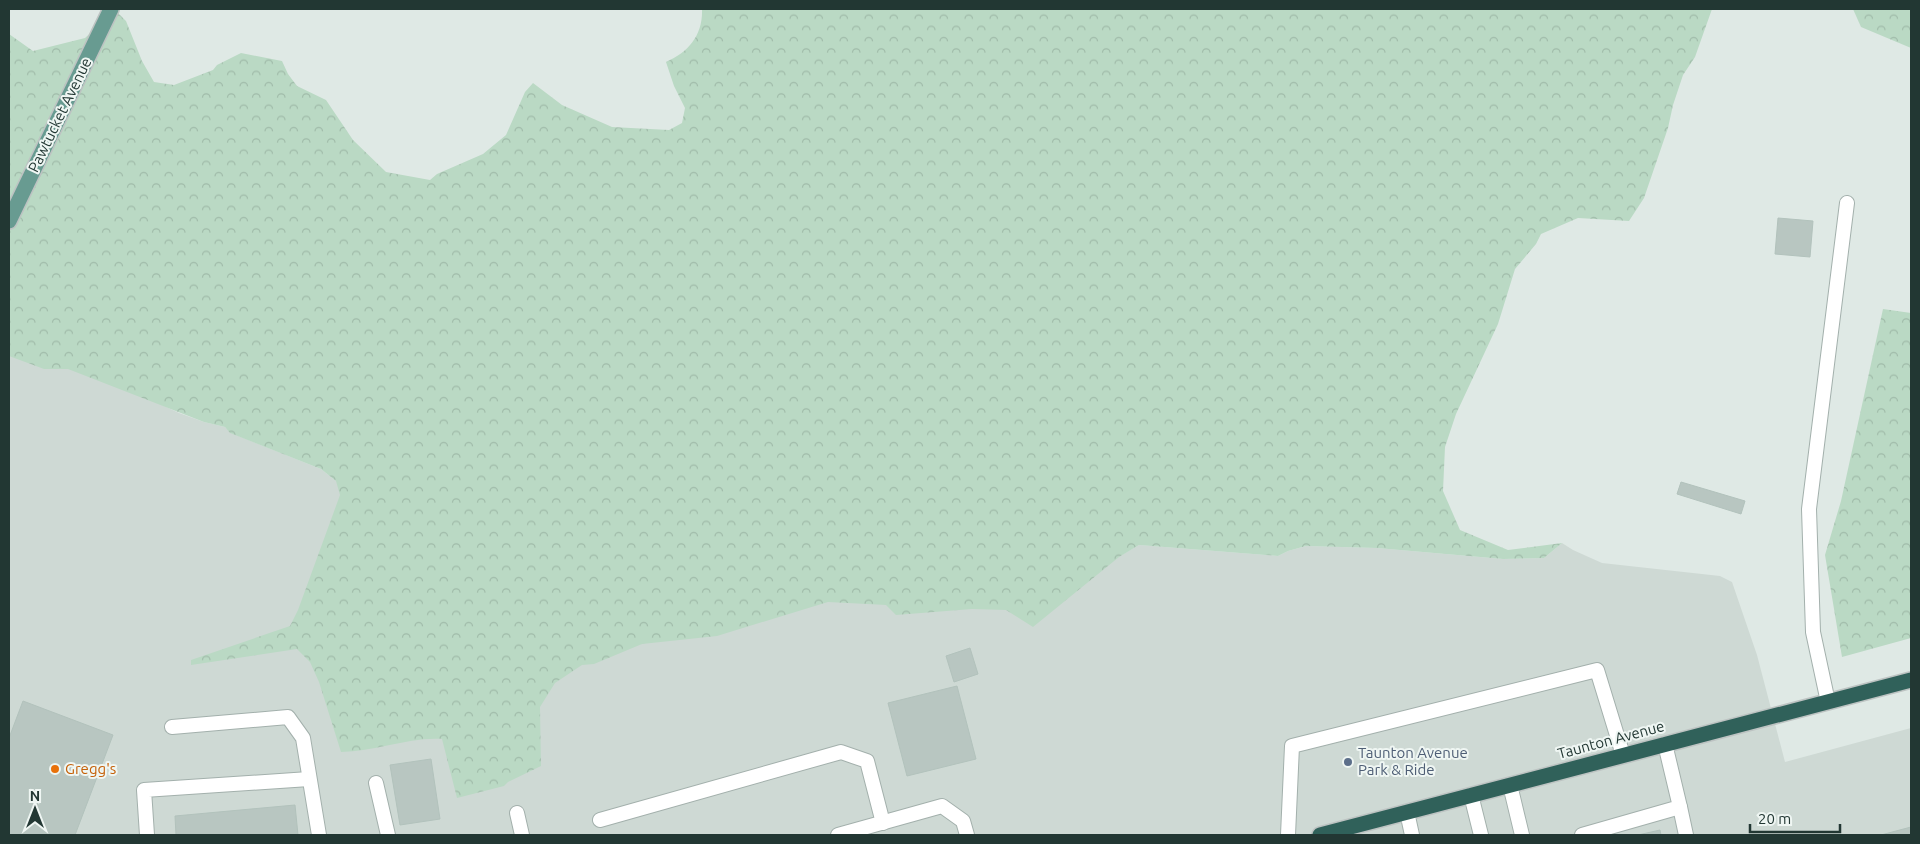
<svg xmlns="http://www.w3.org/2000/svg" width="1920" height="844" viewBox="0 0 1920 844" font-family="Ubuntu,sans-serif">
	<style>
		.built { fill: #ced9d4 }
		.forest { fill: url(#forest-crowns) }
		.building { fill: #b8c6c1; stroke: #b2c2bc }
		.lines { fill: none; stroke-linecap: round; stroke-linejoin: round }
		.lane-casing { stroke: #a3b0ac; stroke-width: 16 }
		.primary-casing { stroke: #bdc3c2; stroke-width: 18 }
		.highway-casing { stroke: #bdc3c2; stroke-width: 18 }
		.lane { stroke: #fff; stroke-width: 14 }
		.primary { stroke: #689b91; stroke-width: 15 }
		.highway { stroke: #30615a; stroke-width: 15 }
		.service-dot { fill: #5c6f8a; stroke: #eff6f3; stroke-width: 2 }
		.food-dot { fill: #e8710a; stroke: #eff6f3; stroke-width: 2 }
		.labels { text-anchor: middle; stroke-width: 4; stroke-linejoin: round; paint-order: stroke }
		.street-label { font-size: 15px; fill: #223733; stroke: #eff6f3 }
		.service-label { font-size: 15px; fill: #4e5e75; stroke: #eff6f3; text-anchor: start }
		.food-label { font-size: 15px; fill: #c56008; stroke: #eff6f3; text-anchor: start }
	</style>
	<defs>
		<pattern id="forest-crowns" width="20" height="18" patternUnits="userSpaceOnUse" patternTransform="scale(1.25)"><rect width="20" height="18" fill="#bad9c4"/><path d="M2 6a3 3 0 1 1 6 0M12 15a3 3 0 1 1 6 0" fill="none" stroke="#a0bba9"/></pattern>
	</defs>
	<rect width="100%" height="100%" fill="#dfe9e5"/>
	<!-- built -->
	<polygon class="built" points="9,333 179,413 204,422 225,427 231,433 321,469 336,481 1120,556 1139,545 1278,556 1288,551 1306,546 1377,548 1503,559 1544,558 1562,543 1573,550 1602,563 1720,576 1732,582 1757,655 1785,762 1911,728 1911,835 9,835"/>
	<!-- forest -->
	<g class="forest">
		<path d="M116,9V11L126,21L142,61L154,82L174,85L213,70L217,65L241,53L282,61L288,74L297,86L326,100L353,140L386,172L430,180L437,174L483,154L506,135L525,92L533,83L562,105L612,127L669,130L682,123L685,108L674,86L666,62C689,52 703,35 702,9H1712L1695,57L1683,75L1673,105L1668,128L1644,198L1629,221L1578,218L1541,234L1536,244L1515,269L1498,324L1456,414L1445,447L1443,491L1460,530L1508,550L1562,543L1544,558L1503,559L1377,548L1306,546L1288,551L1278,556L1139,545L1119,557L1033,627L1006,610L972,609L896,615L886,605L828,602L717,636L642,644L594,664L582,665L555,683L540,707L541,766L508,782L504,786L457,798L442,739C408,737 375,752 341,752L319,682L310,662L297,649L191,665V660L290,626L298,610L340,495L336,481L321,469L230,433L225,427L204,422L68,369H44L9,356V34L33,51L85,38Z"/>
		<polygon points="1853,9 1911,9 1911,48 1861,27"/>
		<polygon points="1883,309 1911,313 1911,638 1842,657 1825,555 1841,501"/>
	</g>
	<!-- building -->
	<g class="building">
		<polygon points="1778,218 1813,221 1810,257 1775,254"/>
		<polygon points="1681,482 1745,501 1741,514 1677,494"/>
		<polygon points="970,648 978,674 954,682 946,656"/>
		<polygon points="957,686 976,759 907,776 888,703"/>
		<polygon points="23,701 113,735 75,835 9,835 9,738"/>
		<polygon points="431,759 440,819 400,825 390,765"/>
		<polygon points="295,805 298,835 176,835 175,816"/>
		<polygon points="1911,827 1911,835 1881,835"/>
		<polygon points="1660,830 1661,835 1638,835"/>
	</g>
	<g class="lines">
		<!-- lane casing -->
		<g class="lane-casing">
			<g id="lane">
				<polyline points="1828,702 1813,632 1809,509 1847,203"/>
				<polyline points="172,727 288,717 303,738 319,835"/>
				<polyline points="376,783 388,835"/>
				<polyline points="1510,785 1522,835"/>
				<polyline points="1471,795 1481,835"/>
				<polyline points="1680,807 1686,835"/>
				<polyline points="1407,812 1412,835"/>
				<polyline points="517,813 522,835"/>
				<polyline points="600,820 841,752 867,761 883,823"/>
				<polyline points="147,835 144,790 309,779"/>
				<polyline points="838,835 942,806 963,821 967,835"/>
				<polyline points="1288,835 1292,746 1597,670 1623,755"/>
				<polyline points="1582,835 1680,807 1665,744"/>
			</g>
		</g>
		<!-- primary casing -->
		<g class="primary-casing">
			<polyline id="primary" points="9,221 111,9"/>
		</g>
		<!-- highway casing -->
		<g class="highway-casing">
			<polyline id="highway" points="1320,835 1911,680"/>
		</g>
		<!-- lane -->
		<use href="#lane" class="lane"/>
		<!-- primary -->
		<use href="#primary" class="primary"/>
		<!-- highway -->
		<use href="#highway" class="highway"/>
	</g>
	<!-- markers -->
	<circle class="service-dot" cx="1348" cy="762" r="5"/>
	<circle class="food-dot" cx="55" cy="769" r="5"/>
	<g class="labels">
		<!-- street labels -->
		<g class="street-label">
			<text transform="translate(60 115) rotate(-64)" y="5">Pawtucket Avenue</text>
			<text transform="translate(1611 740) rotate(-15)" y="5">Taunton Avenue</text>
		</g>
		<!-- service labels -->
		<g class="service-label">
			<text x="1358" y="758">Taunton Avenue<tspan x="1358" dy="17">Park &amp; Ride</tspan></text>
		</g>
		<!-- food labels -->
		<g class="food-label">
			<text x="65" y="774">Gregg's</text>
		</g>
	</g>
	<!-- border -->
	<rect width="1920" height="844" fill="none" stroke="#223733" stroke-width="20"/>
	<!-- north arrow -->
	<g transform="translate(35 809)" stroke="#eff6f3" stroke-width="4" paint-order="stroke">
	<path d="M0-4L9 19L0 12L-9 19Z" fill="#223733"/>
	<text y="-8" font-size="14" font-weight="bold" text-anchor="middle" fill="#223733">N</text>
	</g>
	<!-- scale -->
	<path d="M1750 824v8h90v-8" fill="none" stroke="#223733" stroke-width="2.5"/>
	<text x="1758" y="824" font-size="15" fill="#223733" stroke="#eff6f3" stroke-width="4" paint-order="stroke">20 m</text>
</svg>
